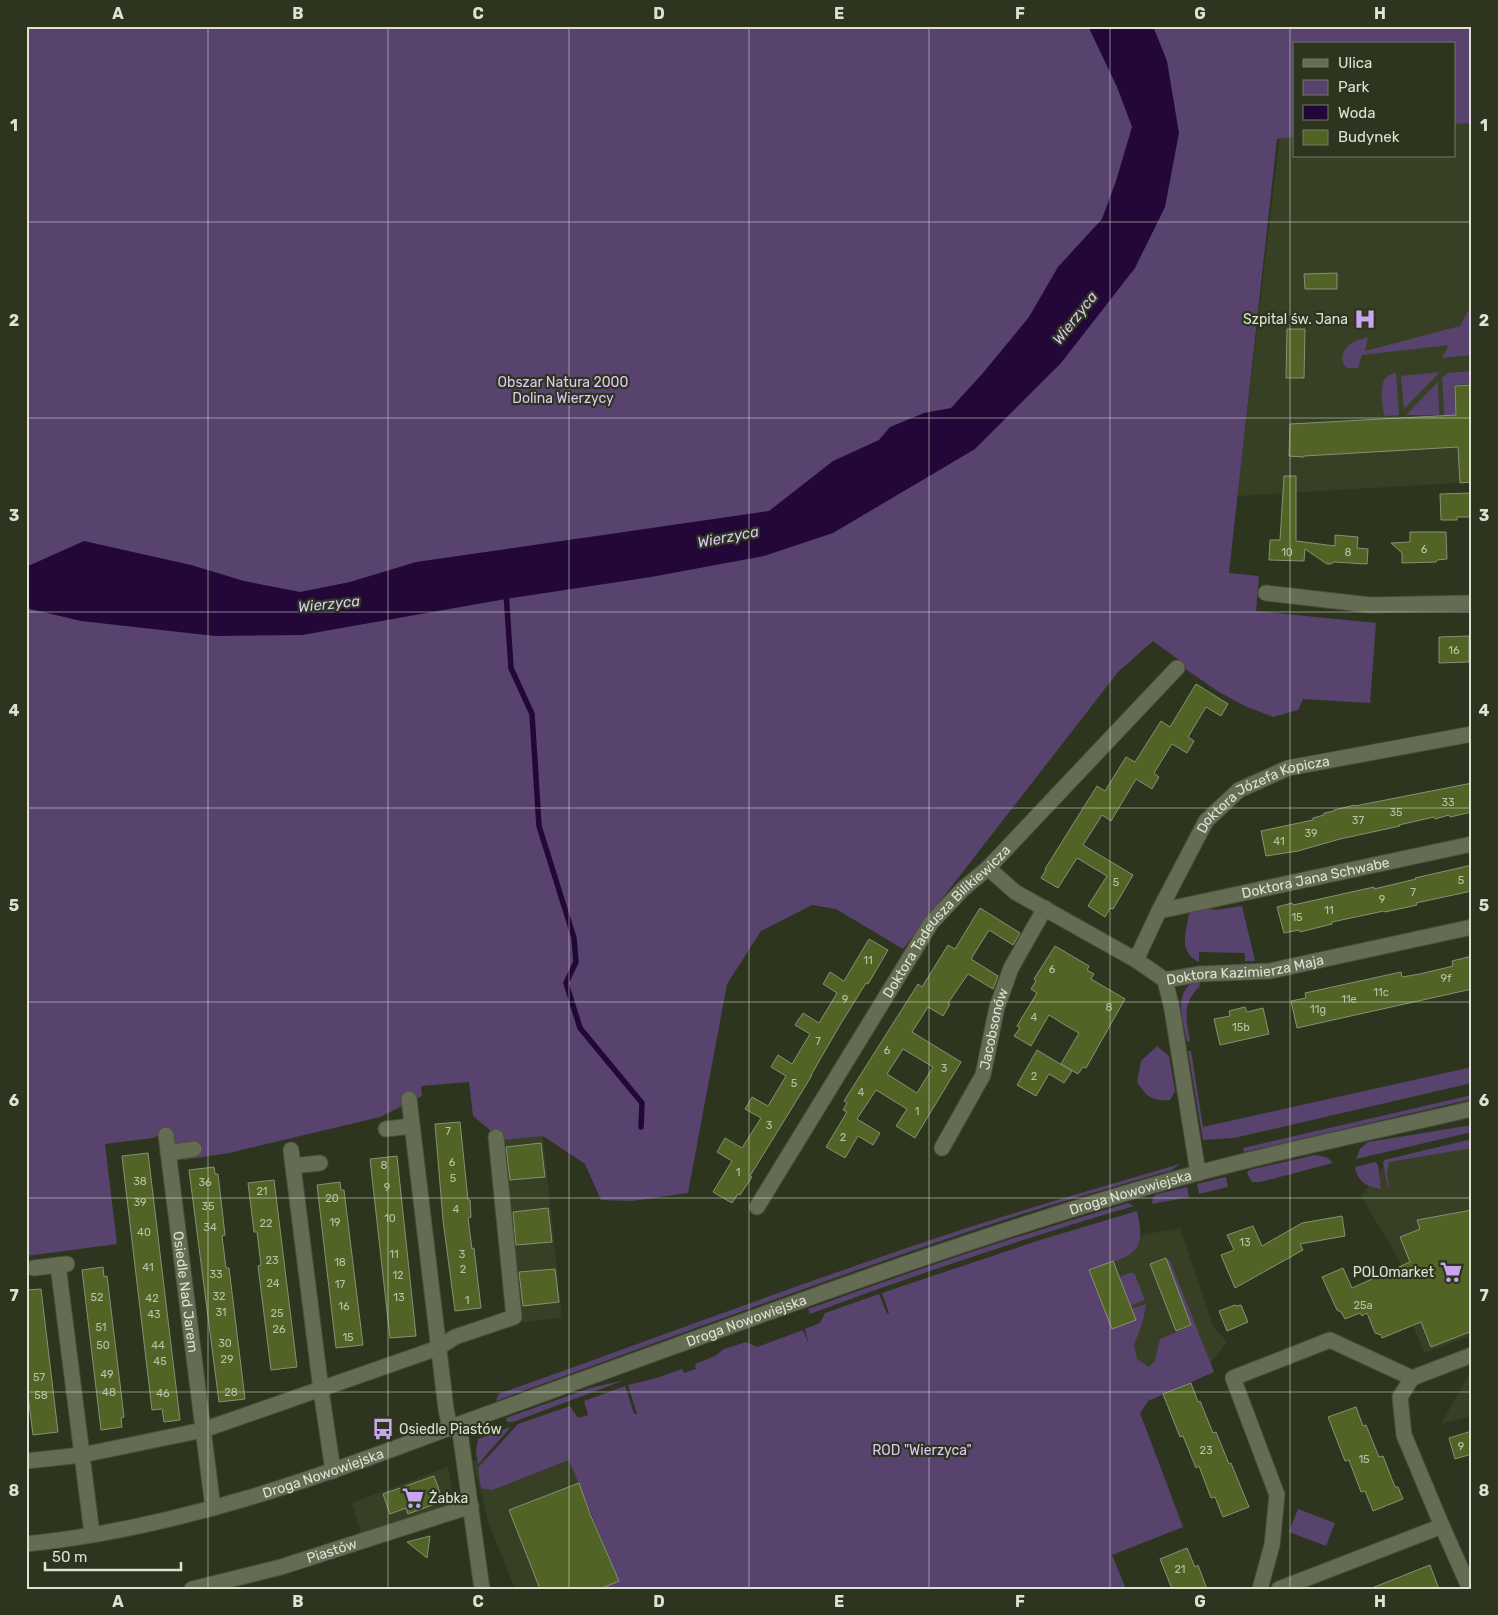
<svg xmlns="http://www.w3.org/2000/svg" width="1498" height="1615" viewBox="0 0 1498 1615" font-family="Rubik,sans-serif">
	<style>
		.built { fill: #374025; fill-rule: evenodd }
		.green { fill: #58436f }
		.water { fill: #230738 }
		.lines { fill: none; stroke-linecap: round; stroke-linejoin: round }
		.stream { stroke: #230738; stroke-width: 5.5 }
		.building { fill: #516426; stroke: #879077; fill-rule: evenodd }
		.minor-casing { stroke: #4a4f3c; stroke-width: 17 }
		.minor { stroke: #646d54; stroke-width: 15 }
		.grid { fill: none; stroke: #dde2d4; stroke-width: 1; stroke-opacity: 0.55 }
		.labels { text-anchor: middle; stroke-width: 4.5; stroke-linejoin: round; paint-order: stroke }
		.number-label { font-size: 11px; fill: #bac2a8 }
		.poi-label { font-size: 14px; fill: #dde2d4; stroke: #2d351f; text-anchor: end }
		.park-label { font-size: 14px; fill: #dec7f9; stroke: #2d351f }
		.street-label { font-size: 14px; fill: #dde2d4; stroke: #2d351f }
		.water-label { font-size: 15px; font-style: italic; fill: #dbc4f6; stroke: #2d351f }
		.neatline { fill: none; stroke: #dde2d4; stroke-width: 2 }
		.grid-label { font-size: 16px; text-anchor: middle; font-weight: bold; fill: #dde2d4 }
	</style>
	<rect width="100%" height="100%" fill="#2d351f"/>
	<!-- built -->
	<g class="built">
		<path d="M1293,26H1472V482L1237,496ZM1294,44H1454V156H1294Z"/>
		<polygon points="543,1135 562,1318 522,1322 502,1140"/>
		<polygon points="1472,1145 1472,1335 1424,1353 1401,1295 1405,1278 1398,1258 1361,1196 1388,1160"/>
		<polygon points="1180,1228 1213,1326 1227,1342 1210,1363 1133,1394 1078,1247"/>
		<polygon points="1472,1375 1472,1416 1441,1424 1468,1376"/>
		<polygon points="594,1431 652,1589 515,1589 488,1522 473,1461"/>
		<polygon points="448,1467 453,1498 443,1507 361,1533 352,1503"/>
	</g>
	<!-- green -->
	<g class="green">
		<polygon points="26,26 1472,26 1472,123 1454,124 1454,44 1294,44 1294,137 1277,139 1229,573 1259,576 1256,611 1376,623 1370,703 1303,699 1298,710 1273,717 1245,706 1219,692 1187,670 1179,660 1153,641 1118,672 903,949 836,909 812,905 761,931 727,984 688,1193 632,1201 601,1200 585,1164 543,1136 502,1140 473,1116 469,1082 421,1086 422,1096 380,1117 229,1153 184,1160 164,1133 153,1138 105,1144 117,1244 26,1256"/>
		<path d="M1472,310V355L1442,358L1449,345L1362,355L1358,368H1347C1339,361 1342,348 1352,343C1357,340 1363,339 1368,337L1365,351L1460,326L1468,311Z"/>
		<polygon points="1472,371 1472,384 1454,385 1456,426 1445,426 1442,378 1448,373"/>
		<polygon points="1440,372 1404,409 1401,376"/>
		<path d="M1396,373L1399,415L1384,416C1383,401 1375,376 1396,373Z"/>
		<polygon points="1438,382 1439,415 1406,415"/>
		<path d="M1242,906L1255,961H1245V953L1199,952V962C1178,952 1186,932 1189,914L1198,907L1215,910Z"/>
		<path d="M1199,980L1200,986C1182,1003 1186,1018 1190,1041L1187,1042C1183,1019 1171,990 1199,980Z"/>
		<path d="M1157,1046L1169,1056L1175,1091L1170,1100C1152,1102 1146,1096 1137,1082L1141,1061Z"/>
		<polygon points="1188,1051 1191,1051 1203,1127 1472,1067 1472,1083 1234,1138 1203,1140"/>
		<polygon points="1472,1095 1472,1099 1244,1152 1243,1148"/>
		<polygon points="1472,1125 1472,1132 1356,1159 1360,1149 1368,1142"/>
		<polygon points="1472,1139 1472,1148 1389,1162 1387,1174 1389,1187 1388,1188 1383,1163 1384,1160"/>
		<path d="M1315,1155C1322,1156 1328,1157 1333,1163L1260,1182H1252L1247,1173L1249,1170Z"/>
		<path d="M1375,1162L1378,1165L1381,1189C1366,1187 1358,1182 1355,1167Z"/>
		<path d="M1180,1164L1172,1170C1105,1189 1039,1208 973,1230C813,1284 655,1343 496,1401L498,1394C656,1338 814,1278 973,1226C1042,1204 1111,1184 1180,1164Z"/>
		<polygon points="1226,1177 1228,1187 1199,1194 1197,1184"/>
		<polygon points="1187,1187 1189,1197 1152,1204 1153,1197 1157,1194"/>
		<path d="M1128,1203L1134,1206C1025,1238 917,1274 810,1314L808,1309C914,1270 1020,1235 1128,1203Z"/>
		<path d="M1137,1211C1149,1259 1126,1256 1090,1270L1131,1309L1146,1304L1143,1321L1134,1345L1137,1359L1149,1367L1155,1361L1160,1339L1191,1326L1166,1258L1170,1261L1214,1372L1148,1401L1140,1413L1183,1527L1112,1555L1126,1589H604V1587L619,1581L569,1460L492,1490L481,1488L478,1468L518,1424L570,1406L578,1418L588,1415L584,1401L625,1386L634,1414H637L628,1385L657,1378L682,1369L684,1373L696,1369L695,1364L715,1356L724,1349L746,1342L757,1347L803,1330L809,1345L805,1329L820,1323L825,1313L879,1294L887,1314L889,1313L882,1293L1040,1240Z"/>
		<polygon points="1130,1273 1133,1273 1135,1275 1145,1300 1130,1306 1119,1277"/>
		<polygon points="625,1380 513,1422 507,1422 506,1418 590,1388"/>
		<polygon points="511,1427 478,1464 476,1451 478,1439"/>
		<polygon points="1298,1509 1335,1523 1326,1546 1289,1532"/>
	</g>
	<!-- water -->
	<polygon class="water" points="1088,26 1153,26 1167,61 1179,133 1165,207 1135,268 1061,363 975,449 833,533 764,556 651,577 512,598 302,635 215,636 81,621 26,608 26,567 84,541 191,565 244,581 300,592 350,582 416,562 769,511 833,461 879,440 890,427 924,413 951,408 983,373 1029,317 1058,267 1102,219 1116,181 1132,127 1117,87"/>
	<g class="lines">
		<!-- stream -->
		<polyline class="stream" points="506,592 511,668 532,714 539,826 574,938 576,962 566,983 580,1028 642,1103 641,1127"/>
	</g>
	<!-- building -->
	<g class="building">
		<polygon points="1337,273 1337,289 1305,289 1304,274"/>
		<polygon points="1287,329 1305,329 1304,378 1286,378"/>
		<polygon points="1472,385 1472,482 1460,483 1458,447 1304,456 1304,457 1289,456 1290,424 1456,415 1455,386"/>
		<polygon points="1284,476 1296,476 1296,541 1335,546 1335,535 1358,537 1357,548 1368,549 1367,564 1334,562 1331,564 1327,564 1305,549 1304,561 1269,560 1270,540 1280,540"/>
		<polygon points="1472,493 1472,517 1457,517 1457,520 1441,520 1440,494"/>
		<polygon points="1410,532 1446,532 1447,559 1437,560 1436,562 1402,563 1402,553 1391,543 1410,542"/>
		<polygon points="1469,636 1469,662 1439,663 1439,637"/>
		<polygon points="1196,684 1228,704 1221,716 1206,707 1188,737 1194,741 1187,753 1172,744 1154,773 1159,777 1152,789 1136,779 1111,821 1102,815 1083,845 1133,875 1113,909 1110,908 1105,917 1088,906 1107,876 1077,858 1058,888 1041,878 1046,870 1045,869 1097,786 1105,791 1126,757 1135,762 1161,721 1170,727"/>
		<polygon points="1472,783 1472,812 1450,817 1449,815 1435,819 1434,817 1399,825 1400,826 1340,839 1298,851 1266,856 1261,831 1313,820 1313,818 1324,815 1324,813 1334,811 1334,810 1355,805 1355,806"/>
		<polygon points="1472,865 1472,891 1416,903 1417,905 1385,912 1384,911 1332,922 1332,924 1300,932 1299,930 1284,933 1277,907 1292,903 1293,905 1374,887 1374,889 1416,879 1415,878"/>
		<path d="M980,908L1020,933L1013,945L989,930L971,959L998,976L993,989L968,974L948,1003L950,1004L943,1016L928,1007L912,1032L961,1062L915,1138L896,1126L907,1109L876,1090L857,1119L880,1133L873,1145L858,1136L845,1158L826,1147L847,1112L843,1110L847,1103L844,1101L918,984L922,987L948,945L955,949ZM903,1049L933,1067L917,1093L887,1074Z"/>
		<polygon points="869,939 888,950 868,984 866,983 840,1025 811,1075 812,1075 803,1090 750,1176 752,1177 740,1195 738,1194 732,1203 713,1192 732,1161 717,1152 725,1138 742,1148 761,1118 745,1109 752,1097 768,1106 786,1076 771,1067 778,1055 792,1064 810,1034 795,1025 803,1013 819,1023 837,993 823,984 830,972 844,981"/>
		<polygon points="1055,946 1089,966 1087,970 1094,974 1091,979 1125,999 1086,1068 1083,1067 1078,1074 1061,1064 1079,1033 1065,1025 1049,1015 1031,1046 1014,1036 1020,1028 1017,1026 1037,993 1031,989 1036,981 1034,979"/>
		<polygon points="1472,956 1472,989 1297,1028 1291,1001 1306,998 1305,993 1401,972 1402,977 1420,974 1453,966 1452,961"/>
		<polygon points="1245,1007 1247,1012 1263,1008 1269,1034 1220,1045 1214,1019 1230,1016 1229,1011"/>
		<polygon points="1037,1050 1072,1071 1064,1083 1049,1074 1036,1096 1017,1085"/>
		<polygon points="460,1122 468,1200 470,1200 471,1217 468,1218 472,1249 474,1248 481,1308 455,1311 443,1220 435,1124"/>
		<polygon points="541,1143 545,1177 510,1180 506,1147"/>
		<polygon points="148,1153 180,1420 164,1422 162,1409 152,1410 122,1156"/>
		<polygon points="397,1156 416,1336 390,1338 370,1159"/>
		<polygon points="214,1167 215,1174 218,1174 225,1235 222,1236 226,1268 229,1268 245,1399 219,1402 189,1170"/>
		<polygon points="274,1180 297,1367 271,1370 258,1266 261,1265 257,1232 254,1232 248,1183"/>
		<polygon points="340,1182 341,1190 344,1190 363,1345 336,1348 317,1185"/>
		<polygon points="548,1208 552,1242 516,1245 513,1212"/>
		<polygon points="1472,1210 1472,1331 1431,1347 1421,1322 1382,1338 1381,1335 1375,1333 1367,1313 1362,1316 1360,1313 1345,1319 1341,1312 1337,1310 1322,1277 1343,1268 1352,1288 1410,1262 1400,1237 1420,1229 1417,1220"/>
		<polygon points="1342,1216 1345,1236 1300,1244 1303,1250 1235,1288 1221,1255 1234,1250 1227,1235 1253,1226 1262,1246 1302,1223"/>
		<polygon points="1166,1258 1191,1325 1176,1331 1150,1264"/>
		<polygon points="1113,1261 1136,1320 1112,1329 1089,1270"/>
		<polygon points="103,1267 104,1277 107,1276 124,1417 121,1418 122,1427 101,1430 82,1270"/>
		<polygon points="555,1269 559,1302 523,1306 519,1272"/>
		<polygon points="41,1289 58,1432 33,1435 26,1380 26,1373 28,1373 26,1356 26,1290"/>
		<polygon points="1235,1305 1236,1306 1241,1305 1248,1322 1227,1331 1219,1311"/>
		<polygon points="1191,1383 1198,1402 1200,1401 1213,1433 1216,1432 1229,1464 1231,1463 1249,1507 1223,1517 1215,1497 1211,1498 1199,1466 1196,1468 1183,1436 1180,1437 1163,1394"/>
		<polygon points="1356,1407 1363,1426 1366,1425 1379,1457 1383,1456 1395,1487 1398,1487 1403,1499 1373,1511 1365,1491 1361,1492 1349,1460 1345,1461 1328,1417"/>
		<polygon points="1472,1431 1472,1454 1455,1459 1449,1438"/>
		<polygon points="434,1476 443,1501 408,1514 406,1508 390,1514 383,1494"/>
		<polygon points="579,1483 590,1514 619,1581 600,1589 540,1589 509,1510"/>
		<polygon points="430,1536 427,1558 407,1542"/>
		<polygon points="1187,1548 1195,1567 1198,1565 1207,1589 1172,1589 1160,1559"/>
		<polygon points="1430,1565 1439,1589 1373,1589 1372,1588"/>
	</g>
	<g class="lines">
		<!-- minor casing -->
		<g class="minor-casing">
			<g id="minor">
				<polyline points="1266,593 1370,605 1472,603"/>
				<path id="s1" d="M988,868L1015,892L1136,960L1165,980L1200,974L1270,971L1472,927"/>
				<path id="s2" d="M1159,911L1472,844"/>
				<path id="s3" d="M1136,960L1159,911L1206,821L1239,790L1288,768L1472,734"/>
				<polyline points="1165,980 1172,1009 1198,1173"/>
				<polyline points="409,1099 446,1409 450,1428"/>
				<polyline points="386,1129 412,1126"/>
				<path id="s4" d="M166,1135L213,1508"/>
				<path id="s5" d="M942,1148L983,1075L997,1007L1011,968L1045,908"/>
				<polyline points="291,1150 321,1390 333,1471"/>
				<polyline points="168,1153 194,1149"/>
				<polyline points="293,1166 320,1163"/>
				<path id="s6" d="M757,1207L931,923L963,889L988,868L1177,668"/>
				<polyline points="58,1265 92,1534"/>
				<polyline points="34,1268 67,1264"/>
				<polyline points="1412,1378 1400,1397 1404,1435 1442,1526 1470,1589"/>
				<polyline points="459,1425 482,1589"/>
				<polyline points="26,1461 82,1455 203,1430 438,1348 455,1337 514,1317 496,1137"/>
				<path id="s7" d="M26,1544C175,1529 318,1478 457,1425C550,1391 643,1358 736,1324C872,1275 1008,1227 1147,1187C1254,1156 1363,1134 1472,1109"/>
				<path id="s8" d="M192,1589L281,1567L471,1506"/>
				<polyline points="1260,1589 1272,1545 1277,1495 1233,1378 1330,1340 1412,1378 1472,1355"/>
				<polyline points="1279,1589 1442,1526"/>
			</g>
		</g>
		<!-- minor -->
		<use href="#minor" class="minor"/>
	</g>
	<!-- grid -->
	<path class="grid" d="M208,26V1589M388,26V1589M569,26V1589M749,26V1589M929,26V1589M1110,26V1589M1290,26V1589M26,222H1472M26,418H1472M26,612H1472M26,808H1472M26,1002H1472M26,1198H1472M26,1392H1472"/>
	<!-- icons -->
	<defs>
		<g id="hospital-bare" transform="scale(1.725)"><path d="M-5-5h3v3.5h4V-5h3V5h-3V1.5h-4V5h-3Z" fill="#c8a6ef" stroke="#2d351f" stroke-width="2.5" paint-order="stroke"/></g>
		<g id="supermarket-bare" transform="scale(1.725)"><path d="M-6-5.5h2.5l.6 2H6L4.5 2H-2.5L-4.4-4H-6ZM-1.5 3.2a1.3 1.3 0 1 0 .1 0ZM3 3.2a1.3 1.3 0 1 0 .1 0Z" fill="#c8a6ef" stroke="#2d351f" stroke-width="2.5" paint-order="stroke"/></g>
		<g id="bus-bare" transform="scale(1.725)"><path d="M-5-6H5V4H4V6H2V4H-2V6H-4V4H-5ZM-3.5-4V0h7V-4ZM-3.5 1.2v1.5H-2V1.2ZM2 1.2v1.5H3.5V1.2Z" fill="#c8a6ef" stroke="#2d351f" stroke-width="2.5" paint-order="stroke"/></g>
	</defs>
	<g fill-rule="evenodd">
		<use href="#hospital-bare" x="1365" y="319"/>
		<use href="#supermarket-bare" x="1451" y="1272"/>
		<use href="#bus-bare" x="383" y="1429"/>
		<use href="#supermarket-bare" x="413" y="1498"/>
	</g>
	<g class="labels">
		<!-- number labels -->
		<g class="number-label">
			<text x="1424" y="553">6</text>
			<text x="1287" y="556">10</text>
			<text x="1348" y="556">8</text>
			<text x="1454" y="654">16</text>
			<text x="1448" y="806">33</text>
			<text x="1396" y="816">35</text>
			<text x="1358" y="824">37</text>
			<text x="1311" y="837">39</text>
			<text x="1279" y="845">41</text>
			<text x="1461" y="884">5</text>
			<text x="1116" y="886">5</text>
			<text x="1413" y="896">7</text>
			<text x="1382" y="903">9</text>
			<text x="1329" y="914">11</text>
			<text x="1297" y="921">15</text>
			<text x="868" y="964">11</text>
			<text x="1052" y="973">6</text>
			<text x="1446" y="982">9f</text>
			<text x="1381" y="996">11c</text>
			<text x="845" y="1003">9</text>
			<text x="1349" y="1003">11e</text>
			<text x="1109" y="1011">8</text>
			<text x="1318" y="1013">11g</text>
			<text x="1034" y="1021">4</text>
			<text x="1241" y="1031">15b</text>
			<text x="818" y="1045">7</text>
			<text x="887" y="1054">6</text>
			<text x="944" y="1072">3</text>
			<text x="1034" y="1080">2</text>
			<text x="794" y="1087">5</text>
			<text x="861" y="1096">4</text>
			<text x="917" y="1115">1</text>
			<text x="769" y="1129">3</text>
			<text x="448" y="1135">7</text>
			<text x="843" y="1141">2</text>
			<text x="452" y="1166">6</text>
			<text x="384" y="1169">8</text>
			<text x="738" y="1176">1</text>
			<text x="453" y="1182">5</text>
			<text x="140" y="1185">38</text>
			<text x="205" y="1186">36</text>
			<text x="387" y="1191">9</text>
			<text x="262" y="1195">21</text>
			<text x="332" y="1202">20</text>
			<text x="140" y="1206">39</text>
			<text x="208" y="1210">35</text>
			<text x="456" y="1213">4</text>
			<text x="390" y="1222">10</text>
			<text x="335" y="1226">19</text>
			<text x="266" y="1227">22</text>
			<text x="210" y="1231">34</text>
			<text x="144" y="1236">40</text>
			<text x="1245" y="1246">13</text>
			<text x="394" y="1258">11</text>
			<text x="462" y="1258">3</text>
			<text x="272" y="1264">23</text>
			<text x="340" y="1266">18</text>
			<text x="148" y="1271">41</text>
			<text x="463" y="1273">2</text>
			<text x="216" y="1278">33</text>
			<text x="398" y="1279">12</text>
			<text x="273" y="1287">24</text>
			<text x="340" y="1288">17</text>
			<text x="219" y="1300">32</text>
			<text x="97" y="1301">52</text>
			<text x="399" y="1301">13</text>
			<text x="152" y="1302">42</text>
			<text x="467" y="1304">1</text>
			<text x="1363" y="1309">25a</text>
			<text x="344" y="1310">16</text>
			<text x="221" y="1316">31</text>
			<text x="277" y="1317">25</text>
			<text x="154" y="1318">43</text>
			<text x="101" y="1331">51</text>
			<text x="279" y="1333">26</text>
			<text x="348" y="1341">15</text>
			<text x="225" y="1347">30</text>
			<text x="103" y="1349">50</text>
			<text x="158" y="1349">44</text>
			<text x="227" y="1363">29</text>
			<text x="160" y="1365">45</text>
			<text x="107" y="1378">49</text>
			<text x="39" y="1381">57</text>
			<text x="109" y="1396">48</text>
			<text x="231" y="1396">28</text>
			<text x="163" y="1397">46</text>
			<text x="41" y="1399">58</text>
			<text x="1461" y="1450">9</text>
			<text x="1206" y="1454">23</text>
			<text x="1364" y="1463">15</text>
			<text x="1180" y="1573">21</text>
		</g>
		<!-- poi labels -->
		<g class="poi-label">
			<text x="1348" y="324">Szpital św. Jana</text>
			<text x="1434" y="1277">POLOmarket</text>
			<text x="399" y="1434" text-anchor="start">Osiedle Piastów</text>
			<text x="429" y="1503" text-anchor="start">Żabka</text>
		</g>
		<!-- park labels -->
		<g class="park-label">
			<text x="563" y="387">Obszar Natura 2000<tspan x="563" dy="16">Dolina Wierzycy</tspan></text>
			<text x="922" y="1455">ROD "Wierzyca"</text>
		</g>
		<!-- street labels -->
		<g class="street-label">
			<text dy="5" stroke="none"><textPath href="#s3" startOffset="220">Doktora Józefa Kopicza</textPath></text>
			<text dy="5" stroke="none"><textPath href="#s2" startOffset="160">Doktora Jana Schwabe</textPath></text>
			<text dy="5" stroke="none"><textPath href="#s6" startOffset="344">Doktora Tadeusza Bilikiewicza</textPath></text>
			<text dy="5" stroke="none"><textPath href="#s1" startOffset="291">Doktora Kazimierza Maja</textPath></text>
			<text dy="5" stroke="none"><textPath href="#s5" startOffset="131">Jacobsonów</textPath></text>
			<text dy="5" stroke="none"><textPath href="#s7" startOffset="1161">Droga Nowowiejska</textPath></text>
			<text dy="5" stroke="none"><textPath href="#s4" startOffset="158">Osiedle Nad Jarem</textPath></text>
			<text dy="5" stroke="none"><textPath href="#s7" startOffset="756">Droga Nowowiejska</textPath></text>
			<text dy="5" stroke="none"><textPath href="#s7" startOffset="306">Droga Nowowiejska</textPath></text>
			<text dy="5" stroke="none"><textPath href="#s8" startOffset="145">Piastów</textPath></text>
		</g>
		<!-- water labels -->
		<g class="water-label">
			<text transform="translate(1075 318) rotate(-52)" y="5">Wierzyca</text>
			<text transform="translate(728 537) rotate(-11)" y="5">Wierzyca</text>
			<text transform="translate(329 604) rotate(-6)" y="5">Wierzyca</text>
		</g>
	</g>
	<!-- border -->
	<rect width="1498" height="1615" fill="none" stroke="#2d351f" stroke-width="55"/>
	<!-- legend -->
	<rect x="1293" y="42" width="162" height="115" fill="#2d351f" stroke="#737a67"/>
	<rect x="1303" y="59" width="25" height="8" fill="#646d54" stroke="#737a67"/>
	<text x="1338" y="68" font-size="15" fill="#dde2d4">Ulica</text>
	<rect x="1303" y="80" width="25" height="15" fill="#58436f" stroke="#737a67"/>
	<text x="1338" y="92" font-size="15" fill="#dde2d4">Park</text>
	<rect x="1303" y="105" width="25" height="15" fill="#230738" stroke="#737a67"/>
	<text x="1338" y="118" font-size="15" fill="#dde2d4">Woda</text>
	<rect x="1303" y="130" width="25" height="15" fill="#516426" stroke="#737a67"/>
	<text x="1338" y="142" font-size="15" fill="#dde2d4">Budynek</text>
	<!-- scale -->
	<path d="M45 1562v8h136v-8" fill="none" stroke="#dde2d4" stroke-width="2.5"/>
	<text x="52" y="1562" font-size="15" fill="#dde2d4" stroke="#2d351f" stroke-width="4" paint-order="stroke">50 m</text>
	<rect x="28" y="28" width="1442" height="1560" class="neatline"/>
	<g class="grid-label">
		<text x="118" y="19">A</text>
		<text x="298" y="19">B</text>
		<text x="478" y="19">C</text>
		<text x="659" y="19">D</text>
		<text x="839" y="19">E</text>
		<text x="1020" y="19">F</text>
		<text x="1200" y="19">G</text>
		<text x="1380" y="19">H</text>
		<text x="14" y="131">1</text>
		<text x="1484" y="131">1</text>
		<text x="14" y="326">2</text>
		<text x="1484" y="326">2</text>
		<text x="14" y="521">3</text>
		<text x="1484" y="521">3</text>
		<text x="14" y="716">4</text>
		<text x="1484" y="716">4</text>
		<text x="14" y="911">5</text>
		<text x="1484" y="911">5</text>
		<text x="14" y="1106">6</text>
		<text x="1484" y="1106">6</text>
		<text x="14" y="1301">7</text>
		<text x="1484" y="1301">7</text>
		<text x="14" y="1496">8</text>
		<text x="1484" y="1496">8</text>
		<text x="118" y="1607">A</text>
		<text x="298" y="1607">B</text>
		<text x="478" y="1607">C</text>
		<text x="659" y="1607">D</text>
		<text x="839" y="1607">E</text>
		<text x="1020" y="1607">F</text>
		<text x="1200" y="1607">G</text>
		<text x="1380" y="1607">H</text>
	</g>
</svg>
